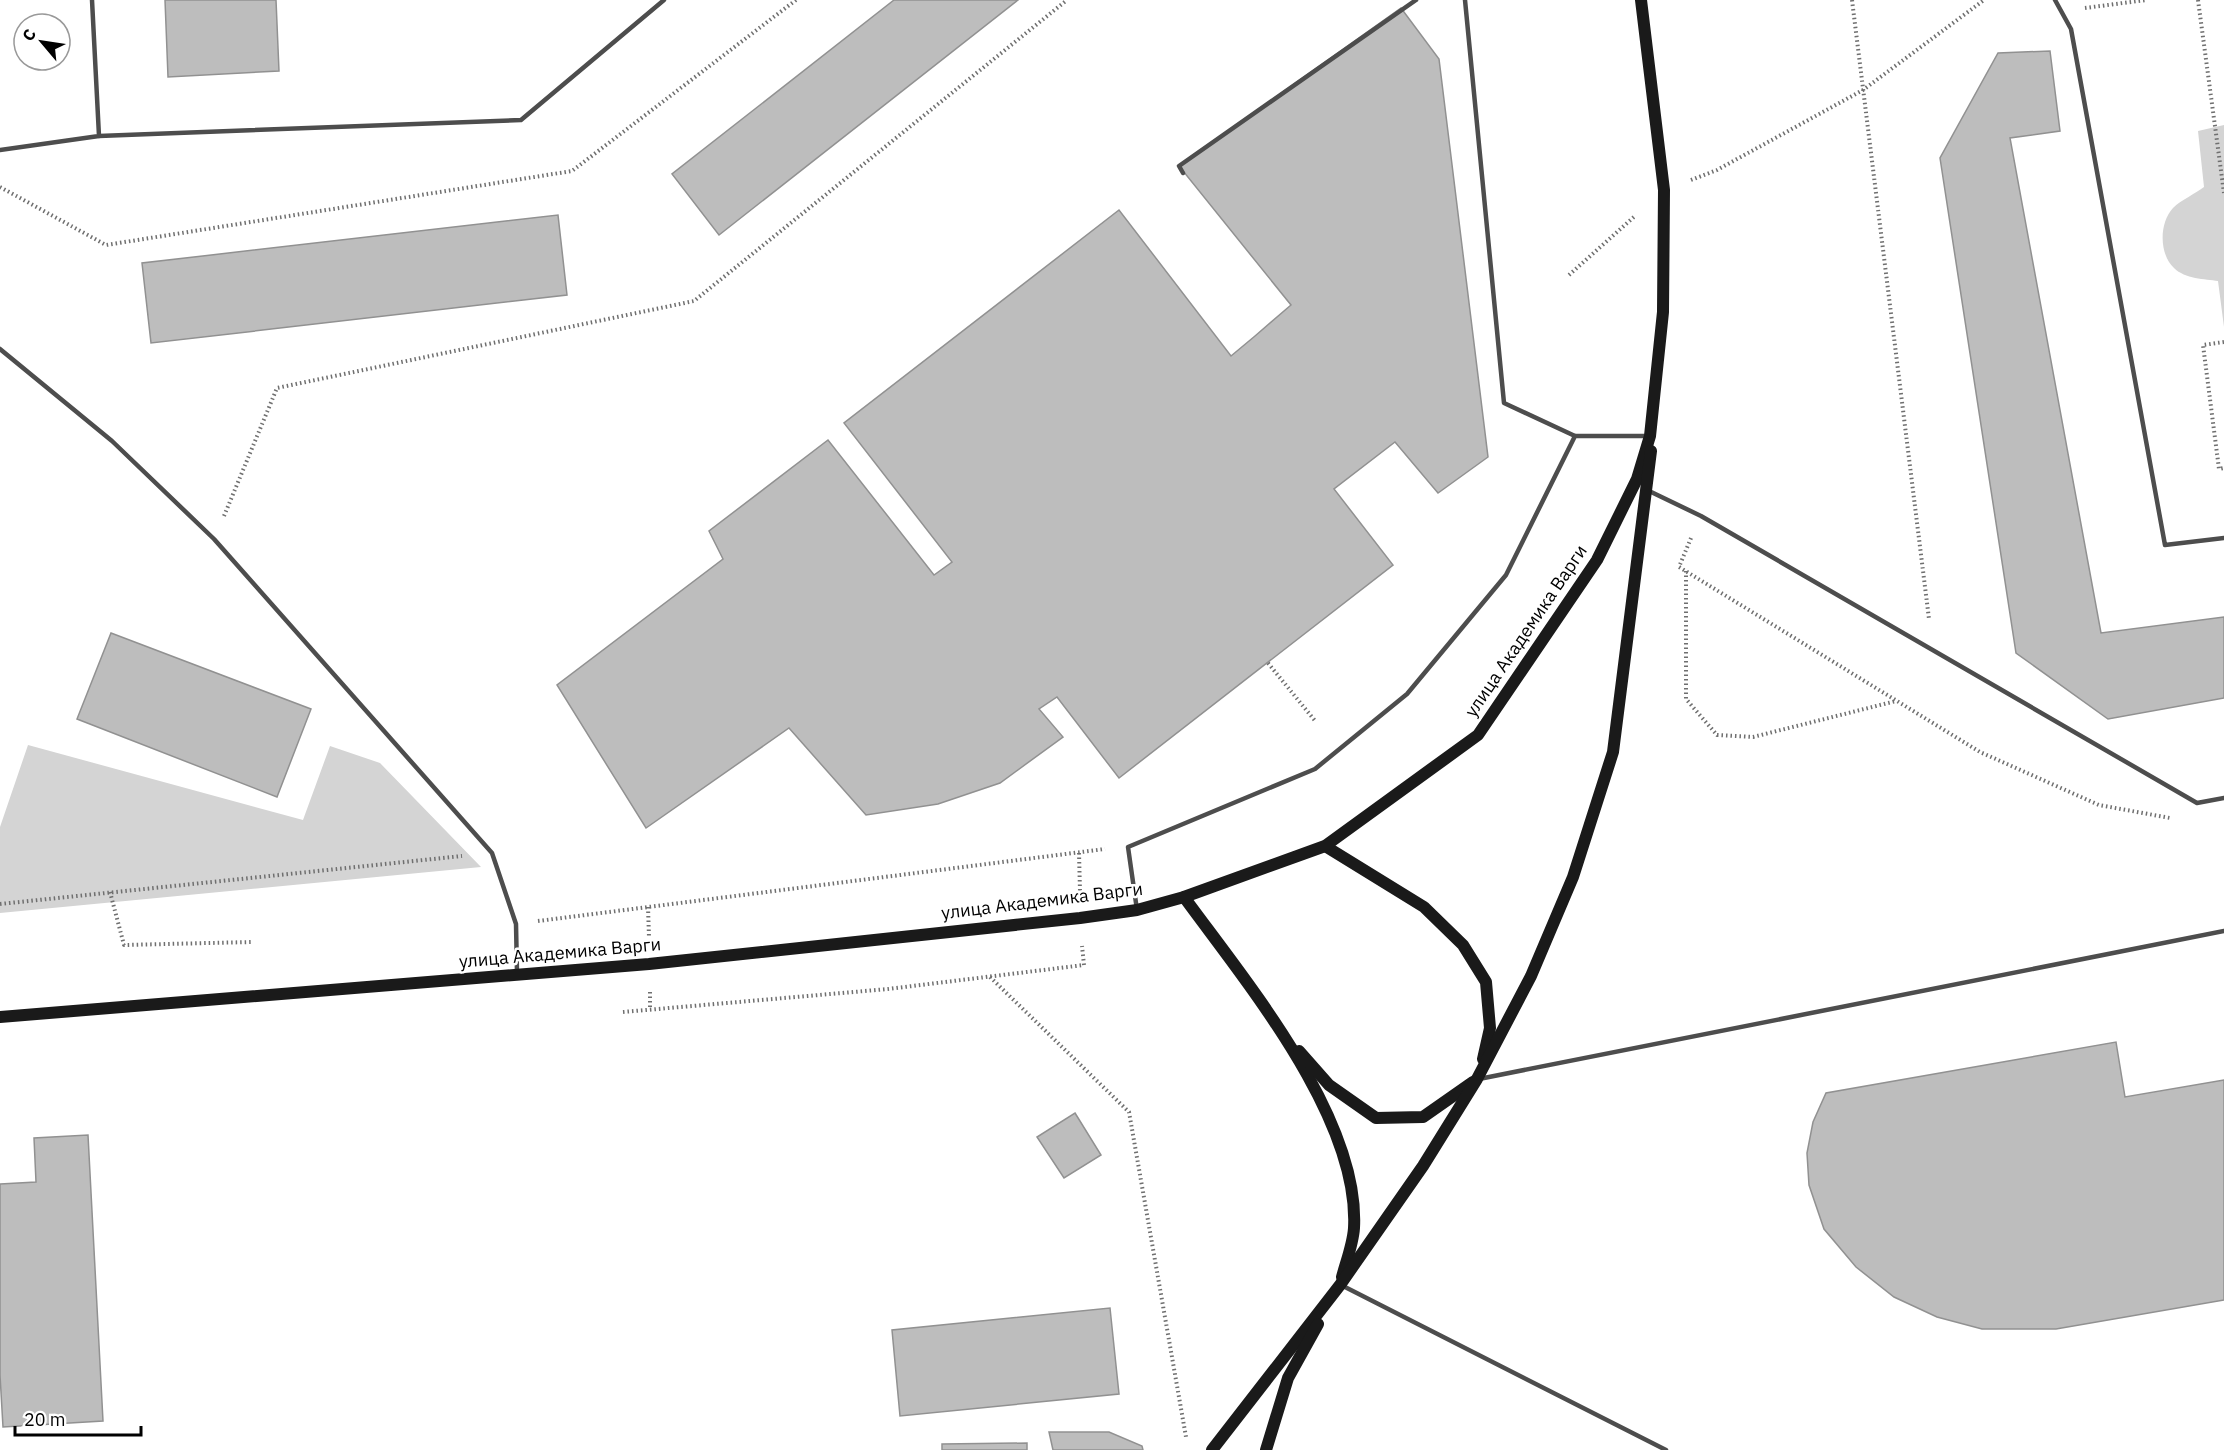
<svg xmlns="http://www.w3.org/2000/svg" width="2224" height="1450" viewBox="0 0 2224 1450" font-family="'IBM Plex Sans',sans-serif">
	<style>
		.green { fill: #d4d4d4 }
		.building { fill: #bdbdbd; stroke: #919191; stroke-width: 1.5 }
		.lines { fill: none; stroke-linecap: round; stroke-linejoin: round }
		.path { stroke: #6f6f6f; stroke-width: 4; stroke-dasharray: 1.5 3; stroke-linecap: butt }
		.lane { stroke: #4d4d4d; stroke-width: 4.5 }
		.secondary { stroke: #1a1a1a; stroke-width: 12 }
		.labels { text-anchor: middle; stroke-width: 5; stroke-linejoin: round; paint-order: stroke }
		.street-label { font-size: 18px; fill: #000; stroke: #fff }
	</style>
	<rect width="100%" height="100%" fill="#fff"/>
	<!-- green -->
	<g class="green">
		<path d="M2224,125V327L2218,281C2205,279 2185,279 2174,268C2159,254 2159,223 2173,208C2181,200 2195,194 2204,187L2198,131Z"/>
		<polygon points="28,745 303,820 330,746 380,763 481,867 0,913 0,827"/>
	</g>
	<!-- building -->
	<g class="building">
		<polygon points="165,0 276,0 279,71 168,77"/>
		<polygon points="894,0 1018,0 719,235 672,174"/>
		<polygon points="1401,8 1439,59 1488,457 1438,493 1395,442 1334,489 1393,565 1119,778 1057,697 1039,709 1063,737 1000,783 938,804 866,815 789,728 646,828 557,685 723,559 709,531 828,440 934,575 952,562 844,423 1119,210 1231,356 1255,336 1291,305 1179,166"/>
		<polygon points="2050,51 2060,131 2010,138 2101,633 2224,617 2224,698 2108,719 2016,653 1940,158 1998,53"/>
		<polygon points="558,215 567,295 151,343 142,263"/>
		<polygon points="111,633 311,709 277,797 77,719"/>
		<polygon points="2116,1042 2125,1097 2224,1080 2224,1300 2056,1329 1982,1329 1937,1317 1894,1297 1856,1267 1824,1229 1809,1185 1807,1153 1813,1122 1826,1093"/>
		<polygon points="1075,1113 1101,1155 1064,1178 1037,1137"/>
		<polygon points="88,1135 103,1421 3,1427 0,1375 0,1184 36,1182 34,1138"/>
		<polygon points="1110,1308 1119,1394 900,1416 892,1330"/>
		<polygon points="1049,1432 1109,1432 1142,1446 1143,1450 1053,1450"/>
		<polygon points="1027,1443 1027,1450 942,1450 942,1444"/>
	</g>
	<g class="lines">
		<!-- path -->
		<g class="path">
			<polyline points="1852,0 1929,619"/>
			<polyline points="2198,0 2224,193"/>
			<polyline points="2085,8 2146,0"/>
			<polyline points="1691,180 1717,170 1863,90 1984,0"/>
			<polyline points="0,187 106,245 572,171 796,0"/>
			<polyline points="1569,275 1635,216"/>
			<polyline points="2224,342 2203,345 2219,469 2224,468"/>
			<polyline points="224,516 277,388 694,301 1067,0"/>
			<polyline points="1691,538 1679,567 1980,752 2099,805 2170,818"/>
			<polyline points="1686,571 1686,699 1717,735 1753,737 1896,701"/>
			<polyline points="1268,663 1316,722"/>
			<polyline points="1079,853 1080,891"/>
			<polyline points="110,892 124,945 252,942"/>
			<polyline points="0,904 462,856"/>
			<polyline points="648,907 649,937"/>
			<polyline points="538,921 1105,849"/>
			<polyline points="990,977 1129,1112 1186,1437"/>
			<polyline points="650,992 650,1010"/>
			<polyline points="623,1012 888,989 1084,965 1082,946"/>
		</g>
		<!-- lane -->
		<g class="lane">
			<polyline points="1465,0 1504,403 1575,436"/>
			<polyline points="2055,0 2071,29 2165,545 2224,538"/>
			<polyline points="99,136 521,120 664,0"/>
			<polyline points="0,150 99,136 92,0"/>
			<polyline points="1183,173 1179,166 1416,0"/>
			<polyline points="0,349 112,441 214,539 492,853 516,924 517,973"/>
			<polyline points="1647,490 1701,516 2197,803 2224,798"/>
			<polyline points="1137,910 1128,847 1315,769 1407,694 1506,575 1575,436 1649,436"/>
			<polyline points="1479,1079 2224,931"/>
			<polyline points="1343,1286 1666,1450"/>
		</g>
		<!-- secondary -->
		<g class="secondary">
			<polyline points="1325,846 1424,907 1463,945 1486,982 1490,1028 1483,1059"/>
			<path d="M1184,897C1246,982 1360,1118 1354,1228C1353,1244 1346,1262 1342,1277"/>
			<polyline points="0,1017 649,964 1080,918 1137,910 1184,897 1325,846 1478,735 1597,560 1637,479 1650,436 1663,312 1664,190 1641,0"/>
			<polyline points="1299,1051 1329,1085 1376,1118 1423,1117 1473,1082"/>
			<polyline points="1212,1450 1340,1285 1423,1166 1477,1079 1531,976 1573,877 1613,752 1651,451"/>
			<polyline points="1266,1450 1288,1378 1318,1324"/>
		</g>
	</g>
	<g class="labels">
		<!-- street labels -->
		<g class="street-label">
			<text transform="translate(1526 631) rotate(-56)" y="6">улица Академика Варги</text>
			<text transform="translate(1042 901) rotate(-7)" y="6">улица Академика Варги</text>
			<text transform="translate(560 953) rotate(-5)" y="6">улица Академика Варги</text>
		</g>
	</g>
	<!-- north arrow -->
	<g transform="translate(42 42) rotate(299)"><circle r="28" fill="#ffffff" stroke="#999999" stroke-width="1.5"/>
	<path d="M0-4.5L10 22L0 15L-10 22Z" fill="#000000"/>
	<text y="-9" font-size="16" font-weight="bold" text-anchor="middle" fill="#000000">С</text>
	</g>
	<!-- scale -->
	<path d="M15 1426v9h126v-9" fill="none" stroke="#000000" stroke-width="3"/>
	<text x="24" y="1426" font-size="18" fill="#000000" stroke="#ffffff" stroke-width="4.5" paint-order="stroke">20 m</text>
</svg>
